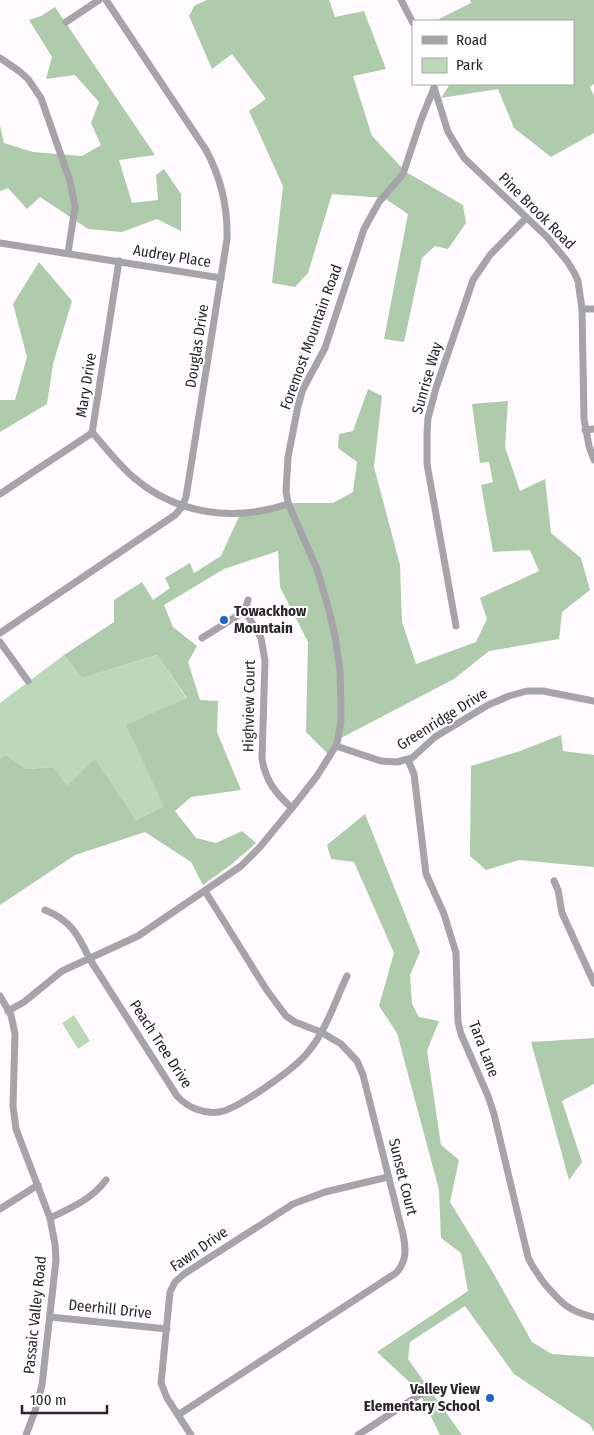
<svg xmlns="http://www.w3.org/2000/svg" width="594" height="1435" viewBox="0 0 594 1435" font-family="'Fira Sans Condensed',sans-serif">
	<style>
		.green { fill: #bbd8b9 }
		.forest { fill: #aeccab }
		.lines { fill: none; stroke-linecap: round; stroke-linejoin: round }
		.minor { stroke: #a4a4a9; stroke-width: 7 }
		.poi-dot { fill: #1d65d1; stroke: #fff; stroke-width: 2 }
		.labels { text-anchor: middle; stroke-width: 4; stroke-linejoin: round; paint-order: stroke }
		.street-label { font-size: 15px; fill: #2a262a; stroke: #fff }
		.poi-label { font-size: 15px; font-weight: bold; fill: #2a262a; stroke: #fff; text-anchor: start }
	</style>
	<rect width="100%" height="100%" fill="#fefafe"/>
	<!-- green -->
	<g class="green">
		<polygon points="64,655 82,678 157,655 187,699 164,806 136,820 95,760 67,785 54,767 26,769 6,755 0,758 0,703"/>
		<polygon points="74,1015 90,1041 78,1049 62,1023"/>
	</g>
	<!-- forest -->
	<g class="forest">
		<polygon points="207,0 329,0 335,17 364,11 386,69 353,76 372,136 406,172 463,205 466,223 448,249 435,246 422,258 404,342 384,339 408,214 384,198 332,194 308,273 295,287 272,283 283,186 249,111 266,99 232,54 212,69 189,16 194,6"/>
		<polygon points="470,0 594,0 594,84 590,87 594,96 594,133 551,157 514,128 498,89 441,98 450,84 573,84 573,21 435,21 471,3"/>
		<polygon points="55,7 155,155 119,160 132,203 158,200 156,175 164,169 181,194 181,231 157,219 122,232 88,229 40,197 27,209 8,188 0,191 0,126 4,143 33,152 82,156 101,145 91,123 99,102 75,75 46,79 52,57 29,20 41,16"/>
		<polygon points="39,262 72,301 53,364 47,404 0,432 0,400 15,400 27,357 13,304"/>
		<polygon points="368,389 382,396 374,467 400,565 402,622 416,664 476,642 487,619 480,598 539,571 530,550 493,552 481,485 493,482 489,462 480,463 472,404 508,401 505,447 520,491 545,479 551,533 581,558 590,590 562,612 559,639 489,651 454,679 341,738 331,757 306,732 308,642 280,587 278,551 224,569 164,605 173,627 197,646 188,662 200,700 218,701 217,732 241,790 191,797 175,811 196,838 216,843 242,831 256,843 232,864 203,885 191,862 145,832 75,855 0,905 0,758 6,755 26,769 54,767 67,785 95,759 136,820 164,806 126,725 187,698 157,655 82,678 64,655 114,622 114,600 142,582 153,600 170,588 165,578 190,563 194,573 221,556 241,512 289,503 333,503 353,492 357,462 338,448 339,434 353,431"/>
		<polygon points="561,735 563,751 594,755 594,867 519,860 486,870 470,856 471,766 520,751"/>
		<polygon points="365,814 420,952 410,975 412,1004 419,1017 439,1021 427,1051 441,1145 459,1160 450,1202 491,1269 532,1342 552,1354 594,1357 594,1432 590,1425 514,1374 465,1306 410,1342 408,1359 462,1435 440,1435 418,1390 377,1352 468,1291 461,1253 441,1238 439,1190 397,1033 379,1006 394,953 354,862 331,859 327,845"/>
		<polygon points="594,1038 594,1084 562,1101 582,1162 569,1180 531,1042"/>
	</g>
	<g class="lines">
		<!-- minor -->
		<g class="minor">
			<polyline points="401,0 413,23"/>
			<polyline points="66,22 99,0"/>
			<polyline points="0,58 19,71 28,79 41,98 70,181 75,207 68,253"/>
			<polyline points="434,87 448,132 464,158 547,237 567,261 575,274 578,281 582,309 584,419 589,446 594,460"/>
			<polyline points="0,243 221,278"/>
			<polyline points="582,309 594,309"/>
			<polyline points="585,430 594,429"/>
			<path d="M92,432C105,447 118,464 133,477C177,515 234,522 288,504"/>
			<polyline points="0,494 92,433 119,261"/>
			<path d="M248,600L245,611L261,638L265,661L262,758C265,780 276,794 292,808"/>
			<polyline points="456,626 427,464 427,433 428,418 436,388 473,280 490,255 526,218"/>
			<path d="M0,633L175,515L182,507L186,497L227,239C228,208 221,178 206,150L106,0"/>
			<polyline points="202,638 245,611"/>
			<polyline points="0,642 28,681"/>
			<polyline points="336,746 381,761 397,762 412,758 435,737 488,705 509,696 527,691 543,691 594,701"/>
			<path d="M408,760L414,774L426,874L444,914L456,953L458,1022L461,1034L488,1096L494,1114L528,1257C532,1267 538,1274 544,1283C560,1302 569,1312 594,1317"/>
			<polyline points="554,881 558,890 562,913 594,983"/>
			<path d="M45,910C70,920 78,934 89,958L177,1096C188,1108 204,1114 219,1112C237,1110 297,1067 308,1052C326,1031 335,1001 347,976"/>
			<polyline points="0,996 11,1015 15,1034 13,1106 16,1129 50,1218 55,1244 56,1260 42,1385 35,1411 26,1435"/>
			<polyline points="8,1011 24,1002 62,971 138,936 241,866 260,847 292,808 317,776 337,744 341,721 341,706 340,671 335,636 329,610 317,569 288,503 286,491 288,457 298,406 303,389 325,348 364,229 379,202 403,174 421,120 434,88"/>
			<polyline points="0,1209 38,1185"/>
			<path d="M50,1218C71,1208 92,1199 106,1180"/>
			<polyline points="50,1317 167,1329"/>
			<path d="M178,1415L396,1273C407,1261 406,1249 403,1234L363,1075L357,1061L341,1044L321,1032L295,1022L286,1016L266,989L205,891"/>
			<polyline points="191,1435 167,1398 161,1383 170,1292 175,1282 184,1274 293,1204 325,1192 388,1177"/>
			<polyline points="358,1435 430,1388"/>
		</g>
	</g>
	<!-- markers -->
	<g class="poi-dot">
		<circle cx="224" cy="620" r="5"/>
		<circle cx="490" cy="1398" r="5"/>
	</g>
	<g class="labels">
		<!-- street labels -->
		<g class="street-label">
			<text transform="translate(537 211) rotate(45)" y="5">Pine Brook Road</text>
			<text transform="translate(172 256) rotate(9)" y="5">Audrey Place</text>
			<text transform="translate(311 337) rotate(-70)" y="5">Foremost Mountain Road</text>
			<text transform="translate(197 346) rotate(-81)" y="5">Douglas Drive</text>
			<text transform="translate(427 378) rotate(-74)" y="5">Sunrise Way</text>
			<text transform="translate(86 385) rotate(-81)" y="5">Mary Drive</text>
			<text transform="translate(249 706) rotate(-89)" y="5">Highview Court</text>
			<text transform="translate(442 719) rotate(-32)" y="5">Greenridge Drive</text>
			<text transform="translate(161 1044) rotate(57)" y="5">Peach Tree Drive</text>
			<text transform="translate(484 1049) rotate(69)" y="5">Tara Lane</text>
			<text transform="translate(403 1177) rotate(76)" y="5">Sunset Court</text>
			<text transform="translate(199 1249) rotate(-35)" y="5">Fawn Drive</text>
			<text transform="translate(110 1309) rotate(6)" y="5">Deerhill Drive</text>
			<text transform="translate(35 1315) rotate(-84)" y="5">Passaic Valley Road</text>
		</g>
		<!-- poi labels -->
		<g class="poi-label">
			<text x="234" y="616">Towackhow<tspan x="234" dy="17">Mountain</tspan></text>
			<text x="480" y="1394" text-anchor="end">Valley View<tspan x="480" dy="17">Elementary School</tspan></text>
		</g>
	</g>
	<!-- legend -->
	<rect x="412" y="20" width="162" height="65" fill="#ffffff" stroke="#aaa8aa"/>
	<rect x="422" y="36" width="25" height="8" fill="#a4a4a9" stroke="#aaa8aa"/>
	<text x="456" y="45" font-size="15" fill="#2a262a">Road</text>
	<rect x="422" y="58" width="25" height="15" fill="#bbd8b9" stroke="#aaa8aa"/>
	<text x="456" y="70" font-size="15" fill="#2a262a">Park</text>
	<!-- scale -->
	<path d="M22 1405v8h85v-8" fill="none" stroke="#2a262a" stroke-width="2.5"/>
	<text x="30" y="1405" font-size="15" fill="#2a262a" stroke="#ffffff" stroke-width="4" paint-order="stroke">100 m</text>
</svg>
